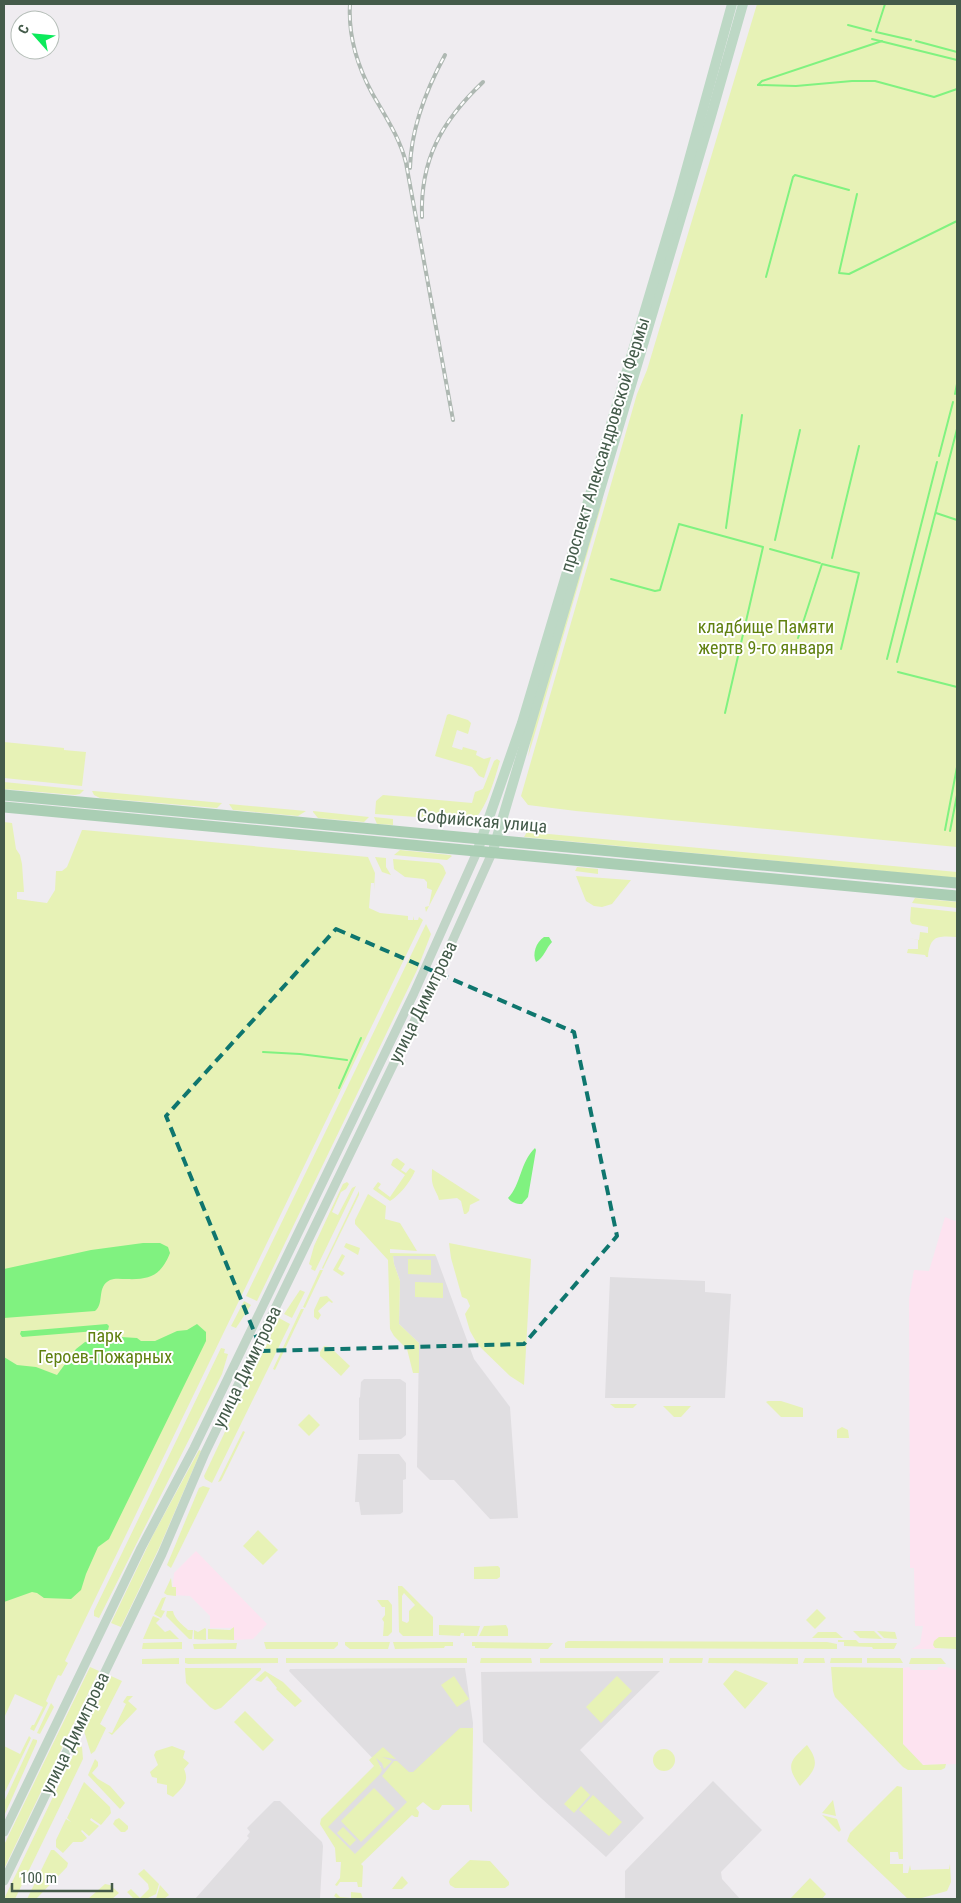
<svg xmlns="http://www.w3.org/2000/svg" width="961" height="1903" viewBox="0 0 961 1903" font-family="'Roboto Condensed',sans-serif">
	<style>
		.commercial { fill: #fde3f0 }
		.education { fill: #e0dee1 }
		.green { fill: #e7f2b6; fill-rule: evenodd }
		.water { fill: #80f280 }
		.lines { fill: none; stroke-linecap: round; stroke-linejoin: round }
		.stream { stroke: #80f280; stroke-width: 2 }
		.tertiary { stroke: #c1d5c7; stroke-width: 9 }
		.secondary { stroke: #bdd8c5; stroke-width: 10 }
		.primary { stroke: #aaceb4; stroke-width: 11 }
		.rail-casing { stroke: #aeb8b2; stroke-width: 4 }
		.rail { stroke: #fff; stroke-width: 2; stroke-dasharray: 5.5; stroke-linecap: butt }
		.marked { fill: none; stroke: #0f766e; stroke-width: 4; stroke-dasharray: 10 6; stroke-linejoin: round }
		.labels { text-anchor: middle; stroke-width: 4; stroke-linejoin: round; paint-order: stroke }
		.street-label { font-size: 18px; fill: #445b4a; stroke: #fff }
		.park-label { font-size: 18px; fill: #608110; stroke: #fff }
	</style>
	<rect width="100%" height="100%" fill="#efecf0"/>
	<!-- commercial -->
	<g class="commercial">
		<polygon points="945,1217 955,1221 957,1218 957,1637 939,1637 934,1646 937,1649 912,1649 920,1644 923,1626 915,1626 914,1568 910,1568 909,1299 914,1270 929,1271"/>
		<polygon points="196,1551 267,1624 253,1639 234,1640 234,1628 210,1628 210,1616 190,1596 172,1595 174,1573"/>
		<polygon points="909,1667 912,1670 937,1670 938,1667 946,1667 957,1670 957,1764 923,1765 903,1744 903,1668"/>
	</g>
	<!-- education -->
	<g class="education">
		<polygon points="393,1256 436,1256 474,1359 510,1407 518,1518 490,1519 454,1480 430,1480 417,1467 419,1343 399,1324 400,1281 394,1264"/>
		<polygon points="610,1277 705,1281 705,1292 731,1294 725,1398 605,1398"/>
		<polygon points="364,1379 400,1379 406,1383 406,1435 401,1439 359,1440 359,1398 360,1397 361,1382"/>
		<polygon points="358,1454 399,1454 406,1463 406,1479 403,1480 403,1512 400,1514 361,1515 359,1502 355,1502"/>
		<polygon points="465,1668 473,1723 472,1746 428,1792 356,1857 324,1825 381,1767 289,1671 290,1669"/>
		<polygon points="660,1671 580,1750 644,1818 606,1857 541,1798 483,1742 481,1672"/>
		<polygon points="713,1781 762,1830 721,1872 722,1879 740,1899 625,1899 625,1871"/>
		<polygon points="274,1801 280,1801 322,1842 323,1846 320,1899 195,1899 249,1838 247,1836 250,1832 247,1828"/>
	</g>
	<!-- green -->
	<g class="green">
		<polygon points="757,4 957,4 957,847 576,811 528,805 521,796 637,394 647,370"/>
		<polygon points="602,500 603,500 528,757 533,727"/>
		<polygon points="449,714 468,720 471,723 468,734 457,730 452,747 462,750 463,747 477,751 476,755 484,759 491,757 484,778 479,776 472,767 435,756 447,715"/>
		<polygon points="4,742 64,748 64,750 86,752 82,786 4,778"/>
		<path d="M497,759L500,761C495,777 486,812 472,821L375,814L376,801L383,795L472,803L475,792L483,789L494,761Z"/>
		<polygon points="4,782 84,790 80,794 75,795 4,789"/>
		<polygon points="92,791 94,791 222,803 217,808 100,798 94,795"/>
		<polygon points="229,804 306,811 298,816 233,810"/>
		<polygon points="313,812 313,811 369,817 364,822 318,818"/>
		<polygon points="374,817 393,819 393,825 377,824"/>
		<polygon points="4,822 12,823 16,849 20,855 22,864 24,892 17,892 17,899 47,903 55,890 56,871 62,871 67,867 82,830 84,830 368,857 375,873 374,890 374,883 371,883 369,908 380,913 408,916 408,920 413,920 413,916 414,920 418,920 419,917 423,920 65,1661 68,1663 61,1676 58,1675 46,1701 48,1703 34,1731 30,1729 32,1725 34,1725 43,1707 15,1694 4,1718"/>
		<polygon points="527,832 957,872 957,878 524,837"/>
		<polygon points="400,850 450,855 452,856 447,860 394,855"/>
		<polygon points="375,857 386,858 386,867 391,875 382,872"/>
		<polygon points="393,859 439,863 443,866 446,873 426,912 425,907 429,906 432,890 427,888 427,882 424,879 405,877 394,869"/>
		<polygon points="577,867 598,869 598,874 575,871"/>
		<polygon points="576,876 629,880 631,880 612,904 602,907 594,906 586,901"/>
		<polygon points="915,898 957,902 957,908 912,903"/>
		<path d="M911,907L957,912V937C938,936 930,935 928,957H926L925,955L907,953L908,949H918V940L909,938L919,940L920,932L928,933V927L912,924L910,921Z"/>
		<polygon points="426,924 431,934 417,970 257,1301 246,1296"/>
		<path d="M397,1158L405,1164L401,1170L406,1173L410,1168L415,1171C410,1182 400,1195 390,1201L373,1189L378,1182L381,1184L378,1188L390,1197L405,1175L391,1165L393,1160Z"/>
		<path d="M432,1169L480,1200L470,1205L469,1211L466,1214H464L461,1201L457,1198L439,1200C438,1195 436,1193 434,1188C431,1181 432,1176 432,1169Z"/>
		<polygon points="347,1182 349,1184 346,1189 341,1192 332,1212 338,1215 352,1188 356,1186 315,1271 311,1269 312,1266 309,1264 314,1246 343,1184"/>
		<polygon points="359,1191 359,1195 323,1269 322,1268"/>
		<polygon points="368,1194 386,1206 385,1219 400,1223 417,1251 390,1249 390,1253 435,1254 436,1256 393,1256 394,1264 400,1281 399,1324 419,1343 419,1373 413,1373 407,1349 394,1336 390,1329 388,1260 355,1224 355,1220"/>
		<polygon points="346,1243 360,1248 358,1255 344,1247"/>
		<polygon points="449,1243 531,1259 524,1385 510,1376 478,1345 470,1331 465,1314 470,1306 467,1299 462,1297 451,1258"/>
		<polygon points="342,1254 345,1256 338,1269 345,1273 342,1276 333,1270"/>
		<polygon points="408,1259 431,1260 431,1275 408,1274"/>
		<polygon points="320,1270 323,1270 305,1308 303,1307"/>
		<polygon points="415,1282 443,1283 443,1298 415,1297"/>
		<polygon points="300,1290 305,1292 292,1318 284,1314"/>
		<polygon points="327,1296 333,1302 332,1303 329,1301 318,1311 321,1315 318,1320 314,1317 314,1310 320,1297"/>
		<polygon points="244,1301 251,1305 236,1328 231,1326"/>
		<polygon points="301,1309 304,1309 275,1370 273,1369"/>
		<polygon points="279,1318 290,1324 212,1483 205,1479 204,1476"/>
		<polygon points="324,1346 330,1347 350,1366 341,1376 320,1356 320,1352"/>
		<polygon points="221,1348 225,1349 224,1353 228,1354 222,1374 99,1618 94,1616 94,1611"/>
		<polygon points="768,1401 781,1401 803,1408 803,1417 781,1417 766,1402"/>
		<polygon points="610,1404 637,1404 633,1408 615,1408"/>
		<polygon points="663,1406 691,1406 681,1417 674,1417"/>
		<polygon points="309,1414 320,1425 309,1436 298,1425"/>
		<polygon points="842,1427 848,1430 849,1438 837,1438 837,1430"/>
		<polygon points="243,1431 245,1432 221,1481 218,1482"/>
		<polygon points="199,1450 201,1451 160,1546 121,1627 111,1623 152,1537"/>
		<polygon points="203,1486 210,1488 171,1568 167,1565 199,1488"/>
		<polygon points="258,1530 278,1550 263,1565 243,1546"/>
		<polygon points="498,1566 500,1568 500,1577 497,1579 474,1579 474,1567"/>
		<polygon points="171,1578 172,1587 176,1587 176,1596 167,1595 164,1593"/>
		<path d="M402,1586L433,1617V1636H403L399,1632L398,1586ZM404,1593L415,1605L409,1611V1621L407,1623L402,1621V1596Z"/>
		<polygon points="166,1597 161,1610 165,1611 161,1618 154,1614 162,1598"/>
		<polygon points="377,1600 388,1600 392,1605 392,1632 388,1636 383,1636 384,1622 382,1619 385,1615 385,1607 382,1607"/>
		<polygon points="817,1609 826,1618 815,1629 806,1620"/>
		<path d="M167,1611H173C174,1619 184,1626 188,1630H193L192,1639H189L166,1616Z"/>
		<polygon points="153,1616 160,1619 156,1623 165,1632 170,1630 179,1639 143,1639"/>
		<polygon points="439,1625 480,1626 477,1636 464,1636 464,1633 461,1633 460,1636 439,1635"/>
		<polygon points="506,1625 508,1629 508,1636 479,1636 484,1626"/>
		<polygon points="234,1627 234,1640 208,1639 208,1629 230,1630"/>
		<polygon points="205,1628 206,1629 206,1640 194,1639 194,1630 198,1632"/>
		<polygon points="853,1631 874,1631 882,1639 860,1638"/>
		<polygon points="877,1631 895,1632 897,1639 884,1638"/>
		<polygon points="818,1632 836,1632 843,1638 812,1638"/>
		<polygon points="939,1637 957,1637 957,1649 935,1648 933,1645 934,1641"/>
		<polygon points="838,1640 856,1640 859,1643 897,1643 894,1649 873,1649 872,1647 844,1646 844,1642 838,1642"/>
		<polygon points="568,1641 827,1642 837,1644 837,1649 565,1648 565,1643"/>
		<polygon points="182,1642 182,1649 142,1649 143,1643"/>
		<polygon points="264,1642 338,1642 338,1645 334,1649 266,1649"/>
		<polygon points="345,1642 390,1642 388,1649 350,1649 345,1645"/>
		<polygon points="393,1642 453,1642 453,1646 445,1646 444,1648 395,1649"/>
		<polygon points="472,1642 553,1643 548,1649 475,1648 475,1646 472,1646"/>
		<polygon points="237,1643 236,1649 194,1649 193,1644"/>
		<polygon points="179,1658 179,1664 142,1664 142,1659"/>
		<polygon points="185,1658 278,1658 278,1663 188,1664 185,1663"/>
		<rect x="286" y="1658" width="181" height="5"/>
		<polygon points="481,1658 531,1658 532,1663 480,1663"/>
		<rect x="540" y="1658" width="123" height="5"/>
		<polygon points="670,1658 703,1658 702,1663 669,1663"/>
		<polygon points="709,1658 798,1658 798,1664 708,1663"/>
		<polygon points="805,1658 824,1658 825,1663 803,1663"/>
		<polygon points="831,1658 862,1658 862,1663 830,1663"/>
		<polygon points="867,1658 900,1658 903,1663 867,1663"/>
		<polygon points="911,1658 941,1658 946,1664 909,1664"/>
		<polygon points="90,1667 99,1671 4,1869 4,1845"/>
		<polygon points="831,1667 903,1668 903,1744 923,1765 946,1764 945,1768 941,1770 908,1770 903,1767 835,1697 833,1691"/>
		<polygon points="185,1668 261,1668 261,1670 221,1708 215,1710 210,1707 186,1683"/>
		<polygon points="735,1670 768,1683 745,1709 723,1684"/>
		<polygon points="265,1671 283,1682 302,1701 295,1707 276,1689 277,1688 267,1676 261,1682 255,1680"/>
		<polygon points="111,1676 122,1681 100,1724 106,1728 95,1751 91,1754 84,1731"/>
		<polygon points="454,1676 469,1699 457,1707 441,1685"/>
		<polygon points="617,1676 632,1691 601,1723 586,1707"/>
		<polygon points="127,1696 133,1696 128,1701 137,1709 112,1735 108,1732 112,1733 126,1704 123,1702"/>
		<polygon points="51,1703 54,1707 40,1734 37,1733"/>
		<polygon points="245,1711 274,1740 263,1751 234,1722"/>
		<polygon points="460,1728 473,1728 472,1812 470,1811 469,1805 442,1805 439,1810 433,1810 423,1802 416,1808 419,1812 418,1817 415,1817 412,1815 361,1864 363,1866 362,1887 358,1887 357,1882 340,1882 337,1886 335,1885 340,1878 341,1862 336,1862 335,1848 320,1824 321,1819 374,1766 369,1760 383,1747 396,1759 382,1757 392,1761 384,1769 382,1763 376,1758 382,1770 380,1774 328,1827 355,1854 407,1802 382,1776 394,1761 397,1761 409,1772 413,1772"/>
		<polygon points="29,1736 31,1738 4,1794 4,1746 20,1754"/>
		<polygon points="33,1739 37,1740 37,1742 4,1816 4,1802"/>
		<polygon points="78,1745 82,1747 83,1759 15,1899 4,1899"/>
		<path d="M807,1745C821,1764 815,1770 800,1786C785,1765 790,1761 807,1745Z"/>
		<path d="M172,1746L185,1751L183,1758L189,1763L184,1769C190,1782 182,1788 173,1797L167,1794V1785L157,1783V1778L152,1777L150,1772L158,1765L154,1755L156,1751Z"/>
		<circle cx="664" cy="1760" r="11"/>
		<polygon points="95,1759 98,1762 98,1766 92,1773 98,1779 110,1786 125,1803 120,1809 88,1775"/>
		<polygon points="84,1782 110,1807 111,1813 101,1825 91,1818 90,1820 99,1826 89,1836 82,1830 81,1831 87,1838 82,1842 73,1842 63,1853 56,1847 56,1840 66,1819 71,1822 67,1818"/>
		<polygon points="581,1786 590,1795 574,1813 564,1804"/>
		<polygon points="897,1786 902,1787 903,1859 899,1859 898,1852 890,1852 890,1864 903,1864 903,1873 908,1873 910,1865 911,1870 947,1869 949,1869 950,1864 951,1882 947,1891 918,1899 908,1899 847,1841 850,1833"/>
		<polygon points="374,1788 395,1809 361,1842 341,1821"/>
		<polygon points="593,1795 622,1822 609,1836 579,1810"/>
		<polygon points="833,1800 836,1816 822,1813"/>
		<polygon points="822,1815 837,1819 841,1830 839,1832"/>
		<polygon points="119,1818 128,1826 128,1829 125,1832 121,1832 113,1824 115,1820"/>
		<polygon points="343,1827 356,1840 350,1846 337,1833"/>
		<polygon points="51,1850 54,1850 68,1863 67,1867 36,1899 27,1899"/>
		<polygon points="470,1860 490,1861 509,1882 509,1885 505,1888 455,1888 450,1885 449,1882 450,1879"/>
		<polygon points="144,1869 159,1884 156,1894 146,1899 134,1899 127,1892 131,1889 140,1898 149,1889 148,1884 138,1874"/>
		<polygon points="402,1876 408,1883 402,1889 392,1889"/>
		<polygon points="810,1878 826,1894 822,1899 790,1899"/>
		<polygon points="105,1884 110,1885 119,1893 112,1899 88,1899"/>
		<polygon points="160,1885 169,1895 164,1899 156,1899"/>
		<polygon points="351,1892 361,1893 363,1899 338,1899 334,1896 336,1893 340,1897 351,1898"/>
	</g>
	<!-- water -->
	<g class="water">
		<path d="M544,937H549L552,942C546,948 544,958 536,962C532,954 536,942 544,937Z"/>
		<path d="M535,1148L536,1150L528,1197L522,1204C516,1204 511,1202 508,1198C521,1185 520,1162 535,1148Z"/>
		<path d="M143,1243H160L168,1247L170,1253C161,1276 149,1280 126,1279C121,1279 115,1278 110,1280C96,1287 105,1303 95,1311L4,1318V1269L91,1250Z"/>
		<polygon points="107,1324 109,1326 108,1330 22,1337 20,1334 21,1331 24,1331"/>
		<polygon points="197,1324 206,1332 206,1341 109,1539 98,1547 86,1574 81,1590 71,1599 44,1598 37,1593 32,1592 4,1602 4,1357 17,1365 36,1367 57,1375 76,1349 85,1342 121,1337 137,1338 141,1341 155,1341 177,1331 187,1330"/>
	</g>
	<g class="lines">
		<!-- stream -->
		<g class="stream">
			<polyline points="885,4 876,32 911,40"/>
			<polyline points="848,25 871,31"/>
			<polyline points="872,39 957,60"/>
			<polyline points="916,41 957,52"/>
			<polyline points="758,85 796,86 852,81 875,81 934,97 957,89"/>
			<polyline points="758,85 762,81 882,41"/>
			<polyline points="857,194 839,273 849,274 957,221"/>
			<polyline points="766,277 793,177 795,175 849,190"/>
			<polyline points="955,394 957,384"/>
			<polyline points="939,456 953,402"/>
			<polyline points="936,513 957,520"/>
			<polyline points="726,528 742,415"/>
			<polyline points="775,540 800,430"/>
			<polyline points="770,549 820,563"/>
			<polyline points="832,558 859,446"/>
			<polyline points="611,579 655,591 660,590 679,524 763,547 725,713"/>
			<polyline points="798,638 822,564 859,573 841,649"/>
			<polyline points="887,659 937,462"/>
			<polyline points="897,662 957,429"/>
			<polyline points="898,672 957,687"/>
			<polyline points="945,830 957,767"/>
			<polyline points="950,831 957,795"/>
			<polyline points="263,1052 300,1054 347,1060"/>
			<polyline points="339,1088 361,1038"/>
		</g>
		<!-- tertiary -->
		<g class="tertiary">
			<polyline points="4,1832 141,1548 194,1448 229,1376 414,993 477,852"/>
			<polyline points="4,1881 162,1554 205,1453 442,964 492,853"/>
		</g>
		<!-- secondary -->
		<g class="secondary">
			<polyline points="494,847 711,116 743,4"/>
			<polyline points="477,852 522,723 679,196 732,4"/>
		</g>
		<!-- primary -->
		<g class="primary">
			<polyline points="4,795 957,883"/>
			<polyline points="4,807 957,896"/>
		</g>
		<!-- rail casing -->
		<g class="rail-casing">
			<g id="rail">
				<path d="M350,4C348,36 357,65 372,93C385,116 400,138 406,163L453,420"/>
				<path d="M410,168C411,128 426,90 445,55"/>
				<path d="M422,217C420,159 442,121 483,82"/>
			</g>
		</g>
		<!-- rail -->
		<use href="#rail" class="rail"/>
	</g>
	<!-- marked area -->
	<path class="marked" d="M336,929L574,1032L617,1236L524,1344L262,1351L166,1116Z"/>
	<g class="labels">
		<!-- street labels -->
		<g class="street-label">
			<text transform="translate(605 445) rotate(-73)" y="6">проспект Александровской Фермы</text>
			<text transform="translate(482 821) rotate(5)" y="6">Софийская улица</text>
			<text transform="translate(423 1002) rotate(-64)" y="6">улица Димитрова</text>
			<text transform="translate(247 1367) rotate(-64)" y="6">улица Димитрова</text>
			<text transform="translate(75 1733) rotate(-64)" y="6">улица Димитрова</text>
		</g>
		<!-- park labels -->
		<g class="park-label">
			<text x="766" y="633">кладбище Памяти<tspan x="766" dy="21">жертв 9-го января</tspan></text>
			<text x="105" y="1342">парк<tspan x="105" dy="21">Героев-Пожарных</tspan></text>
		</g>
	</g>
	<!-- border -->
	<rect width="961" height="1903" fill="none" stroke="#445b4a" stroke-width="10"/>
	<!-- north arrow -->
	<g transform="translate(35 35) rotate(297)"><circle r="24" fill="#ffffff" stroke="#b4bdb7"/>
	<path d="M0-4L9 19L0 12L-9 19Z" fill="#0cea5b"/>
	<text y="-8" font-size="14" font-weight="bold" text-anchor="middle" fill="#445b4a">С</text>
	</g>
	<!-- scale -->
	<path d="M12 1883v8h100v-8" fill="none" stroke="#445b4a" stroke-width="2.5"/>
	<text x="20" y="1883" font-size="15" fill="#445b4a" stroke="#ffffff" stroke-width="4" paint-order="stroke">100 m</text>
</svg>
